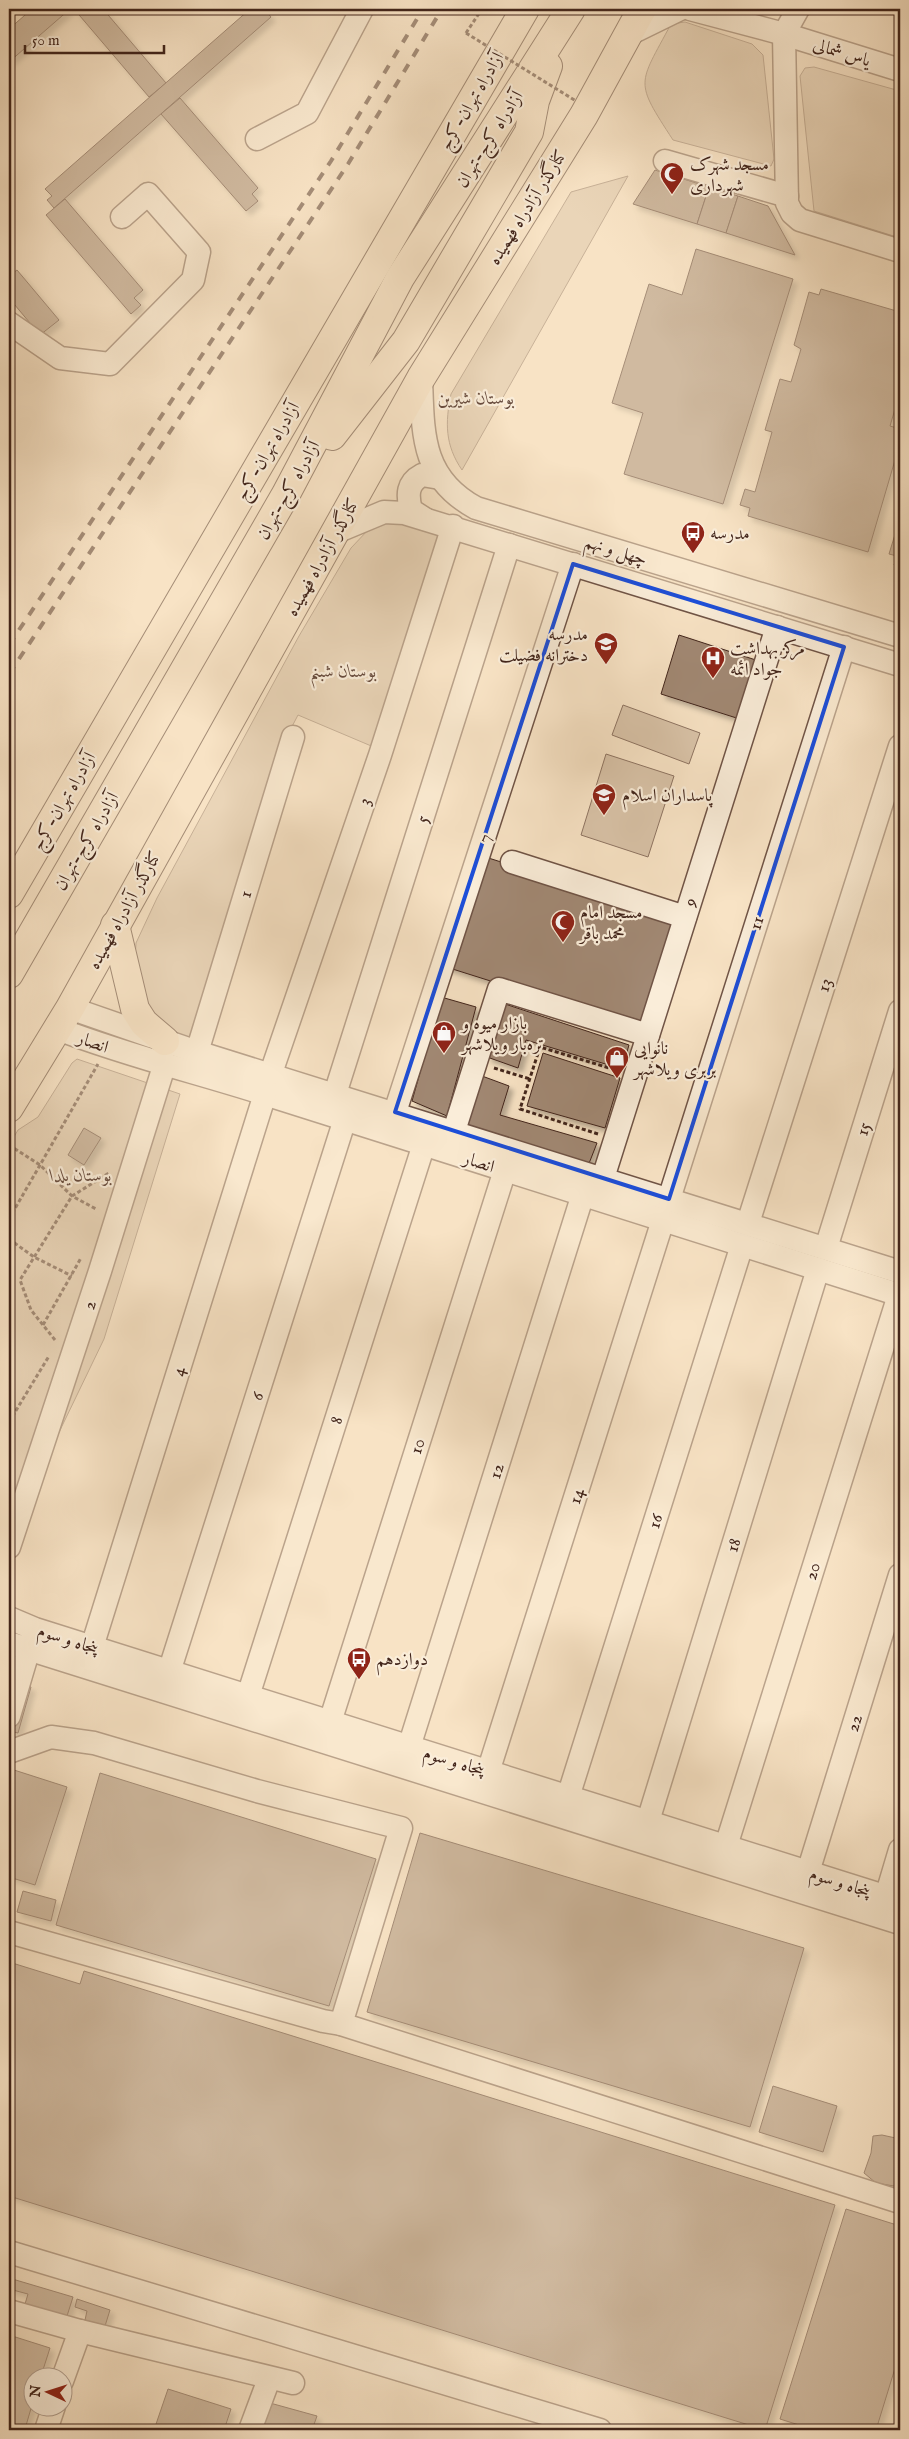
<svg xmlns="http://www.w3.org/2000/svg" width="909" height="2439" viewBox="0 0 909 2439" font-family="'IM FELL English',Amiri,serif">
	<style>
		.green { fill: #d9c3a8; stroke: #8e7462 }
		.building { fill: #a18873; stroke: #42251b; filter: url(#shadow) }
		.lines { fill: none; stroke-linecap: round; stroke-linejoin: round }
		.minor-casing { stroke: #705446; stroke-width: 25 }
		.major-casing { stroke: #42251b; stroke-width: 30 }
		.highway-casing { stroke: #42251b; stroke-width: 30 }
		.path { stroke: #42251b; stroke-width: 3; stroke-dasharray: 4 2.5; stroke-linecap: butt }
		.minor { stroke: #faedd9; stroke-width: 22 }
		.major { stroke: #f8e3c5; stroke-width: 28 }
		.highway { stroke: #f8e3c5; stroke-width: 28 }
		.rail { stroke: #42251b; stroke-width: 4; stroke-dasharray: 9 9; stroke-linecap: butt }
		.path-bridge { stroke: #42251b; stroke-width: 3; stroke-dasharray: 4 2.5; stroke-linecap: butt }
		.marked { fill: none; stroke: #1d4ed8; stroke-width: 4; stroke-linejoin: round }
		.labels { text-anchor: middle; stroke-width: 4.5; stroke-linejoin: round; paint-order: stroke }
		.street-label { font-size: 18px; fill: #42251b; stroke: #faedd9 }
		.poi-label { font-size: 18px; fill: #42251b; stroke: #faedd9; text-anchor: start }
		.park-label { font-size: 18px; font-style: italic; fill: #684c3e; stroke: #faedd9 }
	</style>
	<defs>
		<filter id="shadow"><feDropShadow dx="4.5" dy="4.5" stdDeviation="2.5" flood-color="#0004"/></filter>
	</defs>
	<rect width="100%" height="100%" fill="#f8e3c5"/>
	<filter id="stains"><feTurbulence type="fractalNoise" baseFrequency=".004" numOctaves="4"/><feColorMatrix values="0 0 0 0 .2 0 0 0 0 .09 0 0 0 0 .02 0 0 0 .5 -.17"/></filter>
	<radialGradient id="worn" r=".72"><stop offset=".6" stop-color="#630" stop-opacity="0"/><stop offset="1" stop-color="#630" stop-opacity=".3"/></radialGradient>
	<!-- green -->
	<g class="green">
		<path d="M685,22L752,44L763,55L774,159L771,166L673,140C634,80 638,86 671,24Z"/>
		<polygon points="814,67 900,91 900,238 814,211 800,76 805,68"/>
		<path d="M628,176L462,470C445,445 445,423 451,394L571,192Z"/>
		<polygon points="392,521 443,530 376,748 298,715 284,742 193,1044 152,1018 135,959 136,943 157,898 299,636 351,548 368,530"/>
		<polygon points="623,705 700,733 689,764 612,735"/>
		<polygon points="606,754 674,776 648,857 581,835"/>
		<polygon points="77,1059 180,1094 104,1339 9,1536 9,1145 18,1130 38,1117 72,1063"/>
	</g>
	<!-- building -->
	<g class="building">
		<polygon points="32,9 70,9 9,62 9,29"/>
		<polygon points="74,9 103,9 166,83 149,97"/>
		<polygon points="250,9 264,9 271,17 54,208 47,200 52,196 45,189"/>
		<polygon points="180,98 258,188 252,194 258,201 246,211 161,114"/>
		<polygon points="655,170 709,187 697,224 633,204"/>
		<polygon points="709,187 738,196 726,233 697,224"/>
		<polygon points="738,196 768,206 795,255 726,233"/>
		<polygon points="65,199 143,290 134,298 141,305 131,314 46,215"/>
		<polygon points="696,249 793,279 723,504 624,474 643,413 612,403 649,284 682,295"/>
		<polygon points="17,270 59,320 40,335 9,298 9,276"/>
		<polygon points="821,289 900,312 900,392 890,426 900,429 900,443 868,552 748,516 750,508 740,505 745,489 755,492 772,432 765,430 780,379 791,382 801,349 794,345 809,292 819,295"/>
		<polygon points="900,518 900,567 894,565 897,556 889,554"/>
		<polygon points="679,635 765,663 746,721 661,694"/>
		<polygon points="479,855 684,920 649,1031 443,966"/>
		<polygon points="441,997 476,1007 447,1116 412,1101"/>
		<polygon points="505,1004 629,1045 622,1069 526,1040 518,1068 487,1057"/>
		<polygon points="543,1053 620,1078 605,1128 527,1106"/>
		<polygon points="482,1076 509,1086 500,1115 597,1143 588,1166 466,1129"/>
		<polygon points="84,1128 101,1138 84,1165 68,1155"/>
		<polygon points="9,1680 31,1687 18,1733 9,1731"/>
		<polygon points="14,1770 67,1787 35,1885 9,1877 9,1787"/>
		<polygon points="100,1773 376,1859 329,2006 56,1925"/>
		<polygon points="420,1833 804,1948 750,2127 367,2012"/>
		<polygon points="23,1891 56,1900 51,1921 17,1912"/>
		<polygon points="9,1962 80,1984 84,1971 835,2205 765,2430 9,2196"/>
		<polygon points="900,2074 900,2093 895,2091"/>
		<polygon points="773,2086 837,2106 823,2152 759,2132"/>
		<polygon points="882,2135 900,2139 900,2187 876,2183 864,2173 871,2153 873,2136"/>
		<polygon points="846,2209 900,2226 900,2352 876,2430 815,2430 780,2419"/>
		<polygon points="9,2278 73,2297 67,2316 25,2304 28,2294 9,2289"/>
		<polygon points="77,2299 110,2310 105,2326 85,2320 87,2311 75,2307"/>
		<polygon points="9,2335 50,2348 41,2376 32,2376 32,2405 25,2429 9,2424"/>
		<polygon points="168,2389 231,2409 224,2430 154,2430"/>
		<polygon points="270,2403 317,2416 312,2430 261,2430"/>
	</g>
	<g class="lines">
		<!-- minor casing -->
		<g class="minor-casing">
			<g id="minor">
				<polyline points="690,9 784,34 900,70"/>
				<polyline points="798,9 784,34 787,203 792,213 800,220 900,251"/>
				<polyline points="627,35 680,9"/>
				<polyline points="257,139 307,113 362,9"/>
				<polyline points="665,161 787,196"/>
				<polyline points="9,323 60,358 110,364 193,280 199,252 148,194 122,217"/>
				<path d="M421,378C423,434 421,478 476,508L900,636"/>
				<path d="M425,519L411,510C407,495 407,483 422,475L440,478"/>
				<polyline points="336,532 384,512 404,513 900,665"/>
				<polyline points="512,862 685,917"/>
				<polyline points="70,1008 197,1052 900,1272"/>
				<path d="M58,1029C125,1055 196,1072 265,1094L900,1295"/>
				<polyline points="197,1052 293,737"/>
				<polyline points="271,1073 380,755 453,526"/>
				<polyline points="335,1094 509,545"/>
				<polyline points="395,1112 573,564"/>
				<polyline points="454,1131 499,989 648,1035"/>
				<polyline points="603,1178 777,627"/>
				<polyline points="669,1199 844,647"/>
				<polyline points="748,1223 900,746"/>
				<polyline points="826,1248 900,1011"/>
				<polyline points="9,1547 100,1271 165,1063"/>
				<polyline points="9,1618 35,1629 900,1901"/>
				<polyline points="9,1643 900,1923"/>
				<polyline points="92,1647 265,1094"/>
				<polyline points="169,1672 345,1119"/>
				<polyline points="248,1696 424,1144"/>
				<polyline points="9,1716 33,1635"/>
				<polyline points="330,1722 505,1170"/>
				<polyline points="409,1747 583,1194"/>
				<polyline points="9,1752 51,1737 94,1743 257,1791 401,1828 341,2024 900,2202"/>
				<polyline points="488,1772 663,1220"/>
				<polyline points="568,1797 742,1245"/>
				<polyline points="648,1821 818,1269"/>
				<polyline points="726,1846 899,1295"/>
				<polyline points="808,1872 900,1575"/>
				<polyline points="886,1897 900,1850"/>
				<polyline points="9,1932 323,2021 341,2024"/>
				<polyline points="9,2252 600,2430"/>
				<polyline points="9,2311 80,2331"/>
				<polyline points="62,2381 80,2331 293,2383"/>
				<polyline points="46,2430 54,2406"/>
				<polyline points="250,2430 269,2379"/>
			</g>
		</g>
		<!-- major casing -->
		<g class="major-casing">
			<g id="major">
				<polyline points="115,925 135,1009 144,1023 165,1041"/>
				<polyline points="9,1108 70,1008 421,378 584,115 642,9"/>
			</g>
		</g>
		<!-- highway casing -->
		<g class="highway-casing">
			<g id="highway">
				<polyline points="332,436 406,341 529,132 535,101 548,66"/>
				<polyline points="9,894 525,9"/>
				<polyline points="9,974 286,494 400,278 571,9"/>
			</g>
		</g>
		<!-- path -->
		<g class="path">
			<polyline points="466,33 482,9"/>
			<polyline points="494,1068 530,1079"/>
			<polyline points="598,1134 520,1109 540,1047 616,1070"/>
			<polyline points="9,1145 40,1165 72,1196 96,1209"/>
			<polyline points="9,1219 98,1064"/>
			<polyline points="9,1239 34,1257 72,1276"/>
			<polyline points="43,1325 81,1258"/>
			<polyline points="55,1340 31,1310 20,1280 72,1196 109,1173"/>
			<polyline points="9,1422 49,1356"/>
		</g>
		<!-- minor -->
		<use href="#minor" class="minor"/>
		<!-- major -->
		<use href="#major" class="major"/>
		<!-- highway -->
		<use href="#highway" class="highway"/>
		<!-- rail -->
		<g class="rail">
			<polyline points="9,645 331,161 423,9"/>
			<polyline points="9,674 348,164 442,9"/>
		</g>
		<!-- path-bridge -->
		<polyline class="path-bridge" points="466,33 576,101"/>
	</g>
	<!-- marked area -->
	<path d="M0 0H909V2439H0ZM573,564L844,647L669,1199L395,1112Z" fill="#f8e3c5" fill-opacity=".55" fill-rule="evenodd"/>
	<path class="marked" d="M573,564L844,647L669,1199L395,1112Z"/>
	<!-- icons -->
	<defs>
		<g id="mosque-pin" transform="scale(1.25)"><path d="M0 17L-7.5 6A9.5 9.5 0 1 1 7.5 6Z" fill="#8f2418" stroke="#faedd9"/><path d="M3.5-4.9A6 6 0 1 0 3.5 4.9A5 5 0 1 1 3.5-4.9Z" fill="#fff"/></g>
		<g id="bus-pin" transform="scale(1.25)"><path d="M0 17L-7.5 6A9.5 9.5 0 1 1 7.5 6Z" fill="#8f2418" stroke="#faedd9"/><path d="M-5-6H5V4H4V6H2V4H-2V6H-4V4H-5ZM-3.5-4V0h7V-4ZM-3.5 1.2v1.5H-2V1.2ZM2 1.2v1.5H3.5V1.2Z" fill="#fff"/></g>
		<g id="school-pin" transform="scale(1.25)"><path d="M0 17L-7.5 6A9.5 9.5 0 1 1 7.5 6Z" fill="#8f2418" stroke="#faedd9"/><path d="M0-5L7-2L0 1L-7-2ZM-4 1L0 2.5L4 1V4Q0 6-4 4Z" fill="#fff"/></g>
		<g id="hospital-pin" transform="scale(1.25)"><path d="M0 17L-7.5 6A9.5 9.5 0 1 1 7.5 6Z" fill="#8f2418" stroke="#faedd9"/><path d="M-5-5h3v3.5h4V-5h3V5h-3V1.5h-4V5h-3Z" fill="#fff"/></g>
		<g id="shop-pin" transform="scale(1.25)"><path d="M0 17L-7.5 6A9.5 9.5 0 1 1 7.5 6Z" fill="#8f2418" stroke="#faedd9"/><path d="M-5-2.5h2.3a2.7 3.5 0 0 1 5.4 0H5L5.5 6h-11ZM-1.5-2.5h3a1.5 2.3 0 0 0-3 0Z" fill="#fff"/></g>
	</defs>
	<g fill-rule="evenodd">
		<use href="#mosque-pin" x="672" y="174"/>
		<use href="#bus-pin" x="693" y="533"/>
		<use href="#school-pin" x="606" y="644"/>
		<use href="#hospital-pin" x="713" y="658"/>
		<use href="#school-pin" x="604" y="795"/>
		<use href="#mosque-pin" x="563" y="922"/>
		<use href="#shop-pin" x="444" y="1033"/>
		<use href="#shop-pin" x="617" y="1058"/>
		<use href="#bus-pin" x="359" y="1659"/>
	</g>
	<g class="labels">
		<!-- street labels -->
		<g class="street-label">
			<text transform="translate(842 52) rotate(17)" y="6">یاس شمالی</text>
			<text transform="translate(471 101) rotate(-60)" y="6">آزادراه تهران-کرج</text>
			<text transform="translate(489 139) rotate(-58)" y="6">آزادراه کرج-تهران</text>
			<text transform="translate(527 207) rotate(-58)" y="6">کنارگذر آزادراه فهمیده</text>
			<text transform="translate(267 451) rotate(-60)" y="6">آزادراه تهران-کرج</text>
			<text transform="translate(288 490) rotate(-61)" y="6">آزادراه کرج-تهران</text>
			<text transform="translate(616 550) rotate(17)" y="6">چهل و نهم</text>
			<text transform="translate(322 557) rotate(-61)" y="6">کنارگذر آزادراه فهمیده</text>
			<text transform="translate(63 801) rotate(-60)" y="6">آزادراه تهران-کرج</text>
			<text transform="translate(364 801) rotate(-71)" y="6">3</text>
			<text transform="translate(422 819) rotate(-72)" y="6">5</text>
			<text transform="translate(484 838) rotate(-71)" y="6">7</text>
			<text transform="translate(86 841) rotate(-60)" y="6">آزادراه کرج-تهران</text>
			<text transform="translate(245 894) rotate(-73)" y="6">1</text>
			<text transform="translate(690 902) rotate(-73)" y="6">9</text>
			<text transform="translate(124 910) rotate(-61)" y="6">کنارگذر آزادراه فهمیده</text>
			<text transform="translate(756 923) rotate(-72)" y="6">11</text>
			<text transform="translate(824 985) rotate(-72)" y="6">13</text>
			<text transform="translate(93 1042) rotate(20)" y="6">انصار</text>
			<text transform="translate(863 1129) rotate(-73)" y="6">15</text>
			<text transform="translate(479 1162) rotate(18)" y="6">انصار</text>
			<text transform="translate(89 1305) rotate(-72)" y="6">2</text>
			<text transform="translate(178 1371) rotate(-73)" y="6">4</text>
			<text transform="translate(257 1396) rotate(-72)" y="6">6</text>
			<text transform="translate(336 1420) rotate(-72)" y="6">8</text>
			<text transform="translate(417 1446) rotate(-72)" y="6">10</text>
			<text transform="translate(496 1471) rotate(-73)" y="6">12</text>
			<text transform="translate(576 1496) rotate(-72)" y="6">14</text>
			<text transform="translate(655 1521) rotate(-72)" y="6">16</text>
			<text transform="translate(733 1545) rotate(-73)" y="6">18</text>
			<text transform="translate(812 1571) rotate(-73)" y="6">20</text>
			<text transform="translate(68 1639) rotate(18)" y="6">پنجاه و سوم</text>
			<text transform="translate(854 1723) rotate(-73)" y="6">22</text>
			<text transform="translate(454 1761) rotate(17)" y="6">پنجاه و سوم</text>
			<text transform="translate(840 1882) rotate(18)" y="6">پنجاه و سوم</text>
		</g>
		<!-- poi labels -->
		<g class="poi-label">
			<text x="690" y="170">مسجد شهرک<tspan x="690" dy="21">شهرداری</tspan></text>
			<text x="710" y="539">مدرسه</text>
			<text x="588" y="640" text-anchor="end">مدرسه<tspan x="588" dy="21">دخترانه فضیلت</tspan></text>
			<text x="730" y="654">مرکز بهداشت<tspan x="730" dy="21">جواد ائمه</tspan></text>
			<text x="622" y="801">پاسداران اسلام</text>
			<text x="580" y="918">مسجد امام<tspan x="580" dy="21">محمد باقر</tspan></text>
			<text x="462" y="1029">بازار میوه و<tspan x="462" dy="21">تره‌بار ویلاشهر</tspan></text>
			<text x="634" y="1054">نانوایی<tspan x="634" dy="21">بربری ویلاشهر</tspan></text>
			<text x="376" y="1665">دوازدهم</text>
		</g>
		<!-- park labels -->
		<g class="park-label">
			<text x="476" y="404">بوستان شیرین</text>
			<text x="343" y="677">بوستان شبنم</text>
			<text x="81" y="1181">بوستان یلدا</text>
		</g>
	</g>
	<!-- margin -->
	<rect width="909" height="2439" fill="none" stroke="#f8e3c5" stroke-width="30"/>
	<rect x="10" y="10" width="889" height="2419" fill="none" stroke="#42251b" stroke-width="2.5"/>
	<rect x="15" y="15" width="879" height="2409" fill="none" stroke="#42251b"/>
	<!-- north arrow -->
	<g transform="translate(48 2392) rotate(274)"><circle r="24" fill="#faedd9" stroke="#b09d8d"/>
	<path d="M0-4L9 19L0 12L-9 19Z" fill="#8f2418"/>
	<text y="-8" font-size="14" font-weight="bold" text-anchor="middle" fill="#42251b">N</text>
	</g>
	<!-- scale -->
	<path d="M25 45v8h139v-8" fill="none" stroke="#42251b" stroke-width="2.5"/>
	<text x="32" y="45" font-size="15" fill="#42251b" stroke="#faedd9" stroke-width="4" paint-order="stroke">50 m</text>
	<rect width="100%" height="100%" filter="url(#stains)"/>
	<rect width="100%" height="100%" fill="url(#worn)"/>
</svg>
